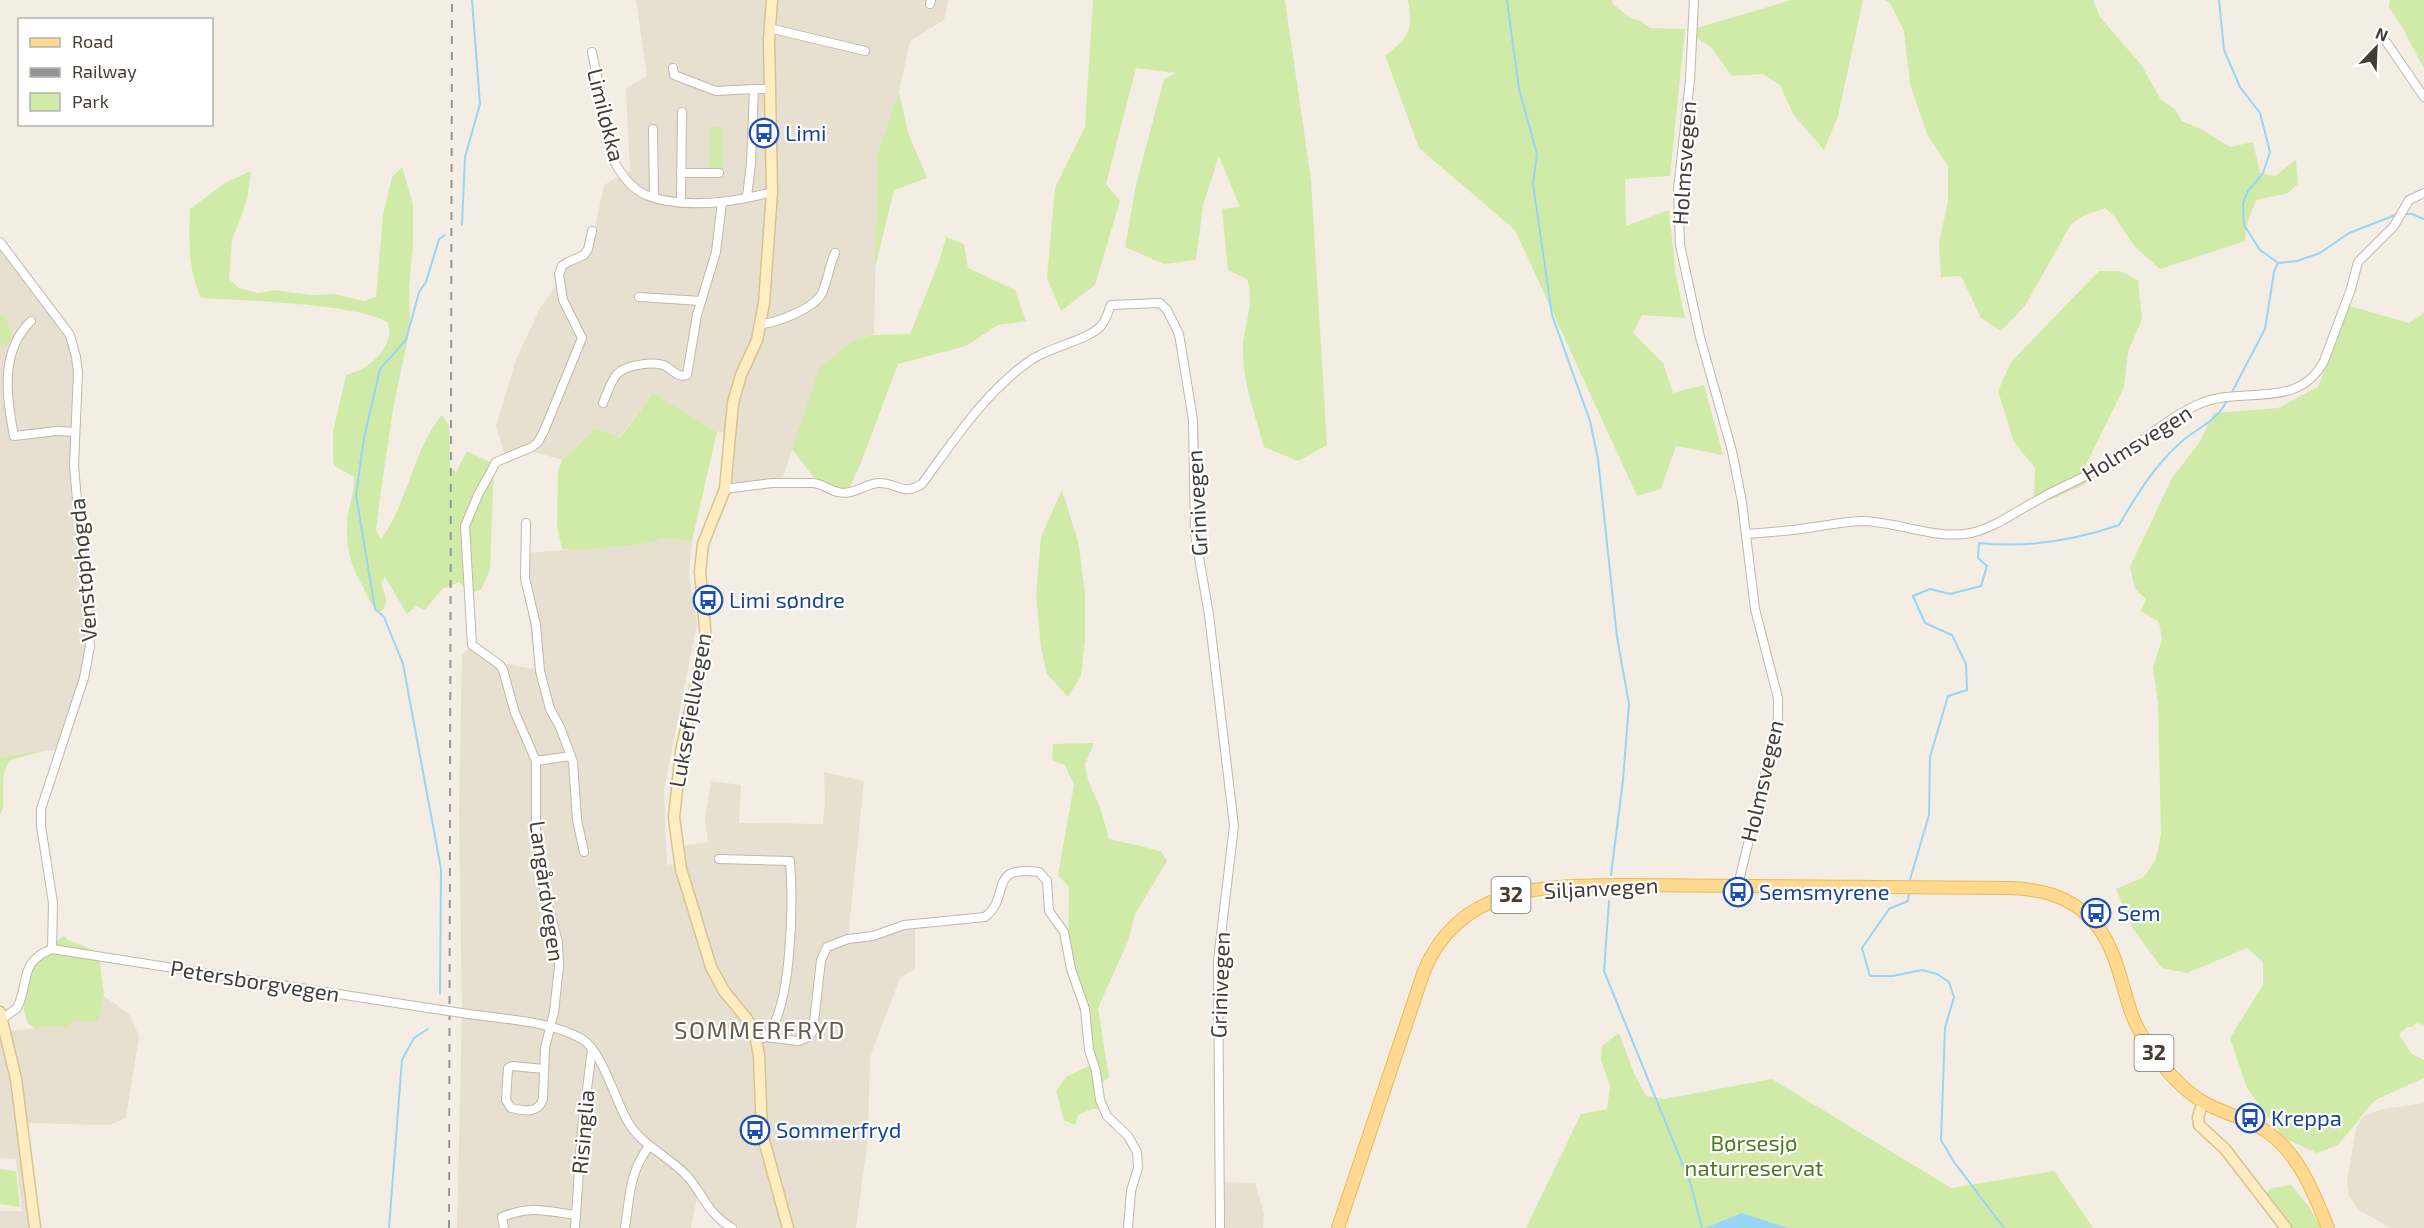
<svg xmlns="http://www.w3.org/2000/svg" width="2424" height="1228" viewBox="0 0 2424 1228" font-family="'Exo 2',sans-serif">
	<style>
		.residential { fill: #e7dfd0 }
		.green { fill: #d0eba7 }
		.water { fill: #99d5f6 }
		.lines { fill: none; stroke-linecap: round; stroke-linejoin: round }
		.stream { stroke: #99d5f6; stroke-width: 2 }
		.minor-casing { stroke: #c2b7a8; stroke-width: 10 }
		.secondary-casing { stroke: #dac290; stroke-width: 13 }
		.primary-casing { stroke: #edb856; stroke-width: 14 }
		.minor { stroke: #fff; stroke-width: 8 }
		.secondary { stroke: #ffedc1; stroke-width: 10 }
		.primary { stroke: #ffd990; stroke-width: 12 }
		.rail { stroke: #949494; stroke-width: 2; stroke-dasharray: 8 8; stroke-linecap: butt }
		.minor-bridge-casing { stroke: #c2b7a8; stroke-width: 10; stroke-linecap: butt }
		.minor-bridge { stroke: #fff; stroke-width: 8 }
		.labels { text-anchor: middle; stroke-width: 4.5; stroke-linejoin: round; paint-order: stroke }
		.shield { fill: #fff; stroke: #7d7770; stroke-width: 1.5 }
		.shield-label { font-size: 21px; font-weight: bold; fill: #453d33 }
		.street-label { font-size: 22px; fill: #453d33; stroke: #fff }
		.transit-label { font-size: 22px; fill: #164399; stroke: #fff; text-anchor: start }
		.park-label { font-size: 22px; fill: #487b21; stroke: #fff }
		.neighbourhood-label { font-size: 24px; letter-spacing: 1.5px; fill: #695a49; stroke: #fff }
	</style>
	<rect width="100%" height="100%" fill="#f3ede3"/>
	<!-- residential -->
	<g class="residential">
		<polygon points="636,0 948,0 944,20 910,41 899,92 878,153 874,335 852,341 819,368 781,483 728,488 737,434 717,432 653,393 619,438 596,428 562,460 525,449 505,455 496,426 516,360 540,308 554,288 562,272 591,247 604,185 630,170 626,88 647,76"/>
		<polygon points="0,250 67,338 70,346 74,365 72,424 87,649 78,689 55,750 0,757"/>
		<polygon points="663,538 692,541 689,574 697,624 664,789 667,865 687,861 684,845 708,843 705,820 711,781 741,785 739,823 823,824 825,802 824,772 864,781 848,938 915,924 915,968 900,978 870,1057 868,1137 856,1228 733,1228 698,1193 691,1228 457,1228 462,1013 459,810 462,655 472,645 495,662 535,669 527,602 528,553 652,543"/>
		<polygon points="104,996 129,1014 139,1036 126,1118 109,1125 25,1123 31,1228 0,1228 0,1211 22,1211 16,1159 0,1158 0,1032 35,1028 66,1027 72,1021 98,1022"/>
		<polygon points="2424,1103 2424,1228 2390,1228 2358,1209 2349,1196 2347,1181 2356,1128 2364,1116 2383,1109"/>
		<polygon points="1221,1182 1255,1183 1264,1214 1263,1228 1217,1228"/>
	</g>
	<!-- green -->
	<g class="green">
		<path d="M1093,0H1285L1311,180L1327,445L1298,461L1264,447C1256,418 1244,386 1243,356C1241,329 1256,307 1247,279L1228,270L1222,209L1240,207L1219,156L1203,205L1196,260L1164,264L1125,247L1136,185L1164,79L1176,73L1136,68L1106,184L1120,201L1095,285L1061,311L1047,278L1055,188L1085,127Z"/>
		<path d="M1408,0H1612L1613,4L1630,18L1641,21L1650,28L1685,29L1670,176L1625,179L1626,226L1669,210L1676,276L1685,318L1642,315L1633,333L1663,363L1673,393L1704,385L1723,455L1676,446L1661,489L1637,496L1515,230L1419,148L1385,55C1410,38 1413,30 1408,0Z"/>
		<polygon points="1792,0 1863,0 1838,116 1824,150 1793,114 1780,85 1762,74 1732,76 1710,46 1696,38 1693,29"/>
		<polygon points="1885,0 2093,0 2100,17 2142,66 2161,100 2175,109 2182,121 2203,130 2230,147 2253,142 2260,173 2275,176 2296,160 2298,184 2288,193 2256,200 2247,224 2245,241 2160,269 2134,246 2115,217 2105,208 2083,216 2071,224 2025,306 2001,331 1981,318 1961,276 1941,277 1939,243 1948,201 1948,166 1927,134 1910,84 1904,31 1890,3"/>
		<path d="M2390,0H2424V68C2412,48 2404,26 2389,8Z"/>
		<polygon points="899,92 908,133 927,178 894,190 875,268 878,153"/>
		<rect x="710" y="127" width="13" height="44"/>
		<path d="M402,167L413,204V246L409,287L410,328L393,409L381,491L376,530L381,539C408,503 413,449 442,415L449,426L450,467L456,472L467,451L494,464L490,570L481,590L469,592L459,582L442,589L425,610L416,606L407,614L385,577L381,583C384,593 390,602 382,611H378C368,603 367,593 361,583C348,561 345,540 348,514C350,502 355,489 354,477L335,466L333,462V432L346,375C367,371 396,347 388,323C364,304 237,300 201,298C188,270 189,240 190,209L225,183L251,171L247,200L232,240L229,279L239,288L258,293L274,290L312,295L334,294L364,301L376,297L383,215L392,177Z"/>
		<polygon points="946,237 964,244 968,268 1015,290 1026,321 998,325 966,346 898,364 860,465 847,493 818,483 792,449 819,368 852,341 874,335 910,334 939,262"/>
		<polygon points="2099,271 2120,271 2138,280 2142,319 2128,352 2124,387 2082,473 2086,484 2050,500 2034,497 2035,468 2014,442 1998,391 2011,362"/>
		<polygon points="2346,305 2409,323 2424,313 2424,1025 2416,1023 2412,1027 2407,1027 2399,1035 2412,1054 2424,1060 2424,1078 2375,1100 2338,1145 2317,1153 2284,1138 2247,1088 2230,1038 2263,985 2263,962 2247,948 2187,973 2162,968 2133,929 2116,889 2144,877 2155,861 2158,850 2161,834 2158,703 2153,668 2162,639 2159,622 2141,611 2146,599 2135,589 2130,567 2172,478 2199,443 2214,413 2278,408 2318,387 2337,338"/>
		<path d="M0,316L6,317C10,335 16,326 6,347L0,344Z"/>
		<polygon points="653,393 717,432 692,541 663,538 652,543 577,550 562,549 557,526 558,471 562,460 596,428 620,438"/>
		<polygon points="1062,490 1078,541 1085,593 1085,639 1081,676 1068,697 1047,674 1041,648 1036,594 1041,537"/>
		<polygon points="1094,743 1085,764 1088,780 1100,807 1109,839 1161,851 1167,861 1135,914 1128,941 1098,1008 1109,1077 1099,1085 1103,1109 1092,1109 1078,1115 1075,1125 1064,1120 1056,1091 1066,1077 1093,1064 1087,1025 1068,947 1069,887 1058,875 1074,785 1065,765 1052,760 1053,744"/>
		<path d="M44,751L11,760C0,769 4,794 3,809L0,814V757Z"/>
		<path d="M64,936L68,940L96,951L99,955L104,996L98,1022L73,1021L66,1027L35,1028L28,1024C18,1003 25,970 42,954C48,947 56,942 64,936Z"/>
		<polygon points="1619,1033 1633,1071 1646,1096 1664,1099 1772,1079 1951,1188 2054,1171 2093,1228 1526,1228 1581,1114 1607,1109 1610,1086 1601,1060 1602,1046"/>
		<polygon points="0,1169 16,1171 20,1207 0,1204"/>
		<polygon points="2291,1185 2310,1208 2321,1228 2277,1228 2263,1196 2272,1188"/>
	</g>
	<!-- water -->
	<polygon class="water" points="1742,1213 1788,1228 1705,1228"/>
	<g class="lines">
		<!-- stream -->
		<g class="stream">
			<polyline points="1507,0 1519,89 1537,154 1533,184 1552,315 1590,421 1598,459 1617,637 1629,704 1623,780 1611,875"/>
			<polyline points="2219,0 2224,50 2240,87 2260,113 2270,152 2263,173 2248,191 2243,203 2244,225 2260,250 2277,262"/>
			<polyline points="2404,214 2412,214 2424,219"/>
			<polyline points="462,225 465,157 480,104 472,0"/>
			<polyline points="2231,394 2265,329 2274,272 2278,263 2297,261 2320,253 2349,233 2398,214"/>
			<path d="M1909,883L1929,815L1930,757L1948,696L1967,690L1966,664L1952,635L1925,623L1913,596L1930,589L1950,594L1981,586L1987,566L1978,558L1979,543C2028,548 2073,541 2119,525C2136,496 2155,465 2180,443C2200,425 2214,425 2228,399"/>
			<polyline points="1909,891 1908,901 1889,909 1862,948 1870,976 1893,976 1922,970 1937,974 1949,982 1954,997 1945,1028 1941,1140 1954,1162 2004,1228"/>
			<polyline points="1609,901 1604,971 1691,1185 1702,1228"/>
			<polyline points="440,994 441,869 403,664 384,617 375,609 356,495 364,438 380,369 406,340 419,292 426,282 439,239 445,235"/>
			<polyline points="389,1228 402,1060 414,1038 428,1029"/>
		</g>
		<!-- minor casing -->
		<g class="minor-casing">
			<g id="minor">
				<polyline points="1694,0 1690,80 1678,190 1680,245 1700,337 1732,451 1742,502 1755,609 1778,698 1778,718 1770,754 1738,885"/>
				<polyline points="930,4 931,0"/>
				<polyline points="769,28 865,51"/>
				<polyline points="2387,43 2424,97"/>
				<path d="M592,52L614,161C621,174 632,189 646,195C684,210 734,202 772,192"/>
				<polyline points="673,68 674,75 716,91 754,89"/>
				<polyline points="653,129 654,197"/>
				<polyline points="681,173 719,173"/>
				<polyline points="747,197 751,163 754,89 770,89"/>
				<polyline points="681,201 682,112"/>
				<polyline points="0,242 70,335 76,357 78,372 74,466 90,646 84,678 41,809 41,826 53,903 52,949"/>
				<polyline points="639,297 701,301"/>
				<path d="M31,321C0,351 6,396 14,436L57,431L75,432"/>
				<path d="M761,324C777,323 815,308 822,293C828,280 829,266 835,253"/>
				<path d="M603,403C607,394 611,380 618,373C627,365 656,360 667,367C674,371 678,378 687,375L697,315L716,252L722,202"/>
				<path d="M725,489L772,483H812C822,483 828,490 838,492C852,496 865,484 878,483C898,482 901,497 922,484C954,440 986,391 1031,360C1050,347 1088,340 1101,326C1106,320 1108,312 1111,305L1160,303L1167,310L1179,334L1193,420L1195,534L1209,615L1234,826L1218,960L1220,1228"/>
				<polyline points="526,523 525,578 536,625 540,671 550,709 560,727 573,762 577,820 584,852"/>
				<path d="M1746,534C1769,532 1792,531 1814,527C1830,525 1847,521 1863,521C1899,522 1936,540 1971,533C1994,528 2015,512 2036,501C2061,486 2088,477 2112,461C2142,443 2167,418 2199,404C2243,385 2298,411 2324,361L2351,289L2358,262L2394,226L2409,200L2424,193"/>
				<polyline points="536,761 571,756"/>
				<path d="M719,859L790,861C793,899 793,1013 764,1038"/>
				<path d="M462,1013C498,1019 550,1020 582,1039C602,1051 615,1100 628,1122C642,1146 669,1156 688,1177C705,1197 706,1212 732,1228"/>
				<path d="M2,1019L17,1008C30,983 18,962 52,949L428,1008"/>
				<path d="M766,1037L798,1041L809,1037L813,1031L821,960L827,947L848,939L873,936L904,925L985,917C1012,896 986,865 1039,872L1047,881L1049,911L1064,932L1071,969L1085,1009L1089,1050L1096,1071L1100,1100L1107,1116L1128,1136L1137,1152L1138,1168L1131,1191L1128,1228"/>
				<path d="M544,1069L512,1066L508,1068L506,1100L511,1108C524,1111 538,1114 543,1099L545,1048L554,1012L559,967L558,942L544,891L542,862L536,835V761L515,713L503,670L500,665L472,645L465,526L478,495L496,462L532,447L538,442L544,431L582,338L563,300L559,274L562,266L568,262L584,255L588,249L592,231"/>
				<path d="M504,1228L502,1217C532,1205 545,1211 576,1215"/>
				<polyline points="575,1228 582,1129 592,1049"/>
				<path d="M625,1228C630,1196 629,1173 649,1146"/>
			</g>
		</g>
		<!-- secondary casing -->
		<g class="secondary-casing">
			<g id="secondary">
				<polyline points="772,0 769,40 772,192 764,303 757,340 741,375 733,403 725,489 703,544 700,572 706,640 681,751 674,818 681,869 711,967 724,991 747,1019 755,1035 759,1055 762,1133 788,1228"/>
				<polyline points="0,1012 16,1079 35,1228"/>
				<polyline points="2203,1102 2198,1117 2199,1125 2225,1149 2286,1228"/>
			</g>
		</g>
		<!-- primary casing -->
		<g class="primary-casing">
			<path id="primary" d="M1338,1228L1424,971C1460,884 1545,886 1626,885L2010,888C2039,889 2067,895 2089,917C2116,943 2120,981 2132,1015C2138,1031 2147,1045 2157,1058C2173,1079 2191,1098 2215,1108C2233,1116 2252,1121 2269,1133C2300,1156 2314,1194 2328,1228"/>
		</g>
		<!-- minor -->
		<use href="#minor" class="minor"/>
		<!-- secondary -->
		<use href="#secondary" class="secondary"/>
		<!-- primary -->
		<use href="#primary" class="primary"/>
		<!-- rail -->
		<polyline class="rail" points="449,1228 452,0"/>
		<!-- minor-bridge casing -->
		<g class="minor-bridge-casing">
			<polyline id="minor-bridge" points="428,1008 462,1013"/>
		</g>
		<!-- minor-bridge -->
		<use href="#minor-bridge" class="minor-bridge"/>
	</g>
	<!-- icons -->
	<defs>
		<g id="bus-ring" transform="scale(1.5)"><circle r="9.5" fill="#fff" stroke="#1a4fb4" stroke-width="1.5"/><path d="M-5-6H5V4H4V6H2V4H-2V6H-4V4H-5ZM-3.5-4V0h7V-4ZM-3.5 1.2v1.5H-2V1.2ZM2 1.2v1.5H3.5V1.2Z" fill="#1a4fb4"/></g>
	</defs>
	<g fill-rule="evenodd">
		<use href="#bus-ring" x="764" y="133"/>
		<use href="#bus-ring" x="708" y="600"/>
		<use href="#bus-ring" x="1738" y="892"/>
		<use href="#bus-ring" x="2096" y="913"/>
		<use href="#bus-ring" x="2250" y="1118"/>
		<use href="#bus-ring" x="755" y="1130"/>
	</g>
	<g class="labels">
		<!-- shield labels -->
		<g class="shield">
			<rect x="1491.5" y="877" width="39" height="36" rx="4.5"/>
			<rect x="2134.5" y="1035" width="39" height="36" rx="4.5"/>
		</g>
		<g class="shield-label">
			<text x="1511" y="902">32</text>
			<text x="2154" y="1060">32</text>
		</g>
		<!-- street labels -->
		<g class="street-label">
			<text transform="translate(606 115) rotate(76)" y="8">Limiløkka</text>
			<text transform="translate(1684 163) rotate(-86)" y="8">Holmsvegen</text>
			<text transform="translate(2137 443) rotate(-32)" y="8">Holmsvegen</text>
			<text transform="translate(1197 503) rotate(-93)" y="8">Grinivegen</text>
			<text transform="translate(83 570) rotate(-95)" y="8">Venstøphøgda</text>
			<text transform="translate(690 710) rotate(-80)" y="8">Luksefjellvegen</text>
			<text transform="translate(1762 781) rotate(-77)" y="8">Holmsvegen</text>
			<text transform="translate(1601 888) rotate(-3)" y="8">Siljanvegen</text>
			<text transform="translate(547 891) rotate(82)" y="8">Langårdvegen</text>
			<text transform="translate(255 981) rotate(9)" y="8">Petersborgvegen</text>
			<text transform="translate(1220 985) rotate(-88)" y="8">Grinivegen</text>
			<text transform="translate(583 1132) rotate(-85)" y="8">Risinglia</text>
		</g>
		<!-- transit labels -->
		<g class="transit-label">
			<text x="785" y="141">Limi</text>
			<text x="729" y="608">Limi søndre</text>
			<text x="1759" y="900">Semsmyrene</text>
			<text x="2117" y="921">Sem</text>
			<text x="2271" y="1126">Kreppa</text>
			<text x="776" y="1138">Sommerfryd</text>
		</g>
		<!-- park labels -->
		<g class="park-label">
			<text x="1754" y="1151">Børsesjø<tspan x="1754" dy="25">naturreservat</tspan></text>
		</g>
		<!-- neighbourhood labels -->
		<g class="neighbourhood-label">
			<text x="760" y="1039">SOMMERFRYD</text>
		</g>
	</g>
	<!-- legend -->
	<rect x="18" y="18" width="195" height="108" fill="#ffffff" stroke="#b5b1ad" stroke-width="1.5"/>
	<rect x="30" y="38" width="30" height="9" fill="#ffd990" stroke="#b5b1ad" stroke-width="1.5"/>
	<text x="72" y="48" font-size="18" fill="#453d33">Road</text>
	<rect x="30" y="68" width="30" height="9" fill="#949494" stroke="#b5b1ad" stroke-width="1.5"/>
	<text x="72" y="78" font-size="18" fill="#453d33">Railway</text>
	<rect x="30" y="93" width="30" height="18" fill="#d0eba7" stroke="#b5b1ad" stroke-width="1.5"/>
	<text x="72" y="108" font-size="18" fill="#453d33">Park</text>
	<!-- north arrow -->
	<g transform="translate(2376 48) rotate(23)" stroke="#ffffff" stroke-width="4.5" paint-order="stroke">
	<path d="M0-4.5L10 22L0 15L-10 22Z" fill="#453d33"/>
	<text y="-9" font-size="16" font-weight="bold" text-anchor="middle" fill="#453d33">N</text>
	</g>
</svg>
